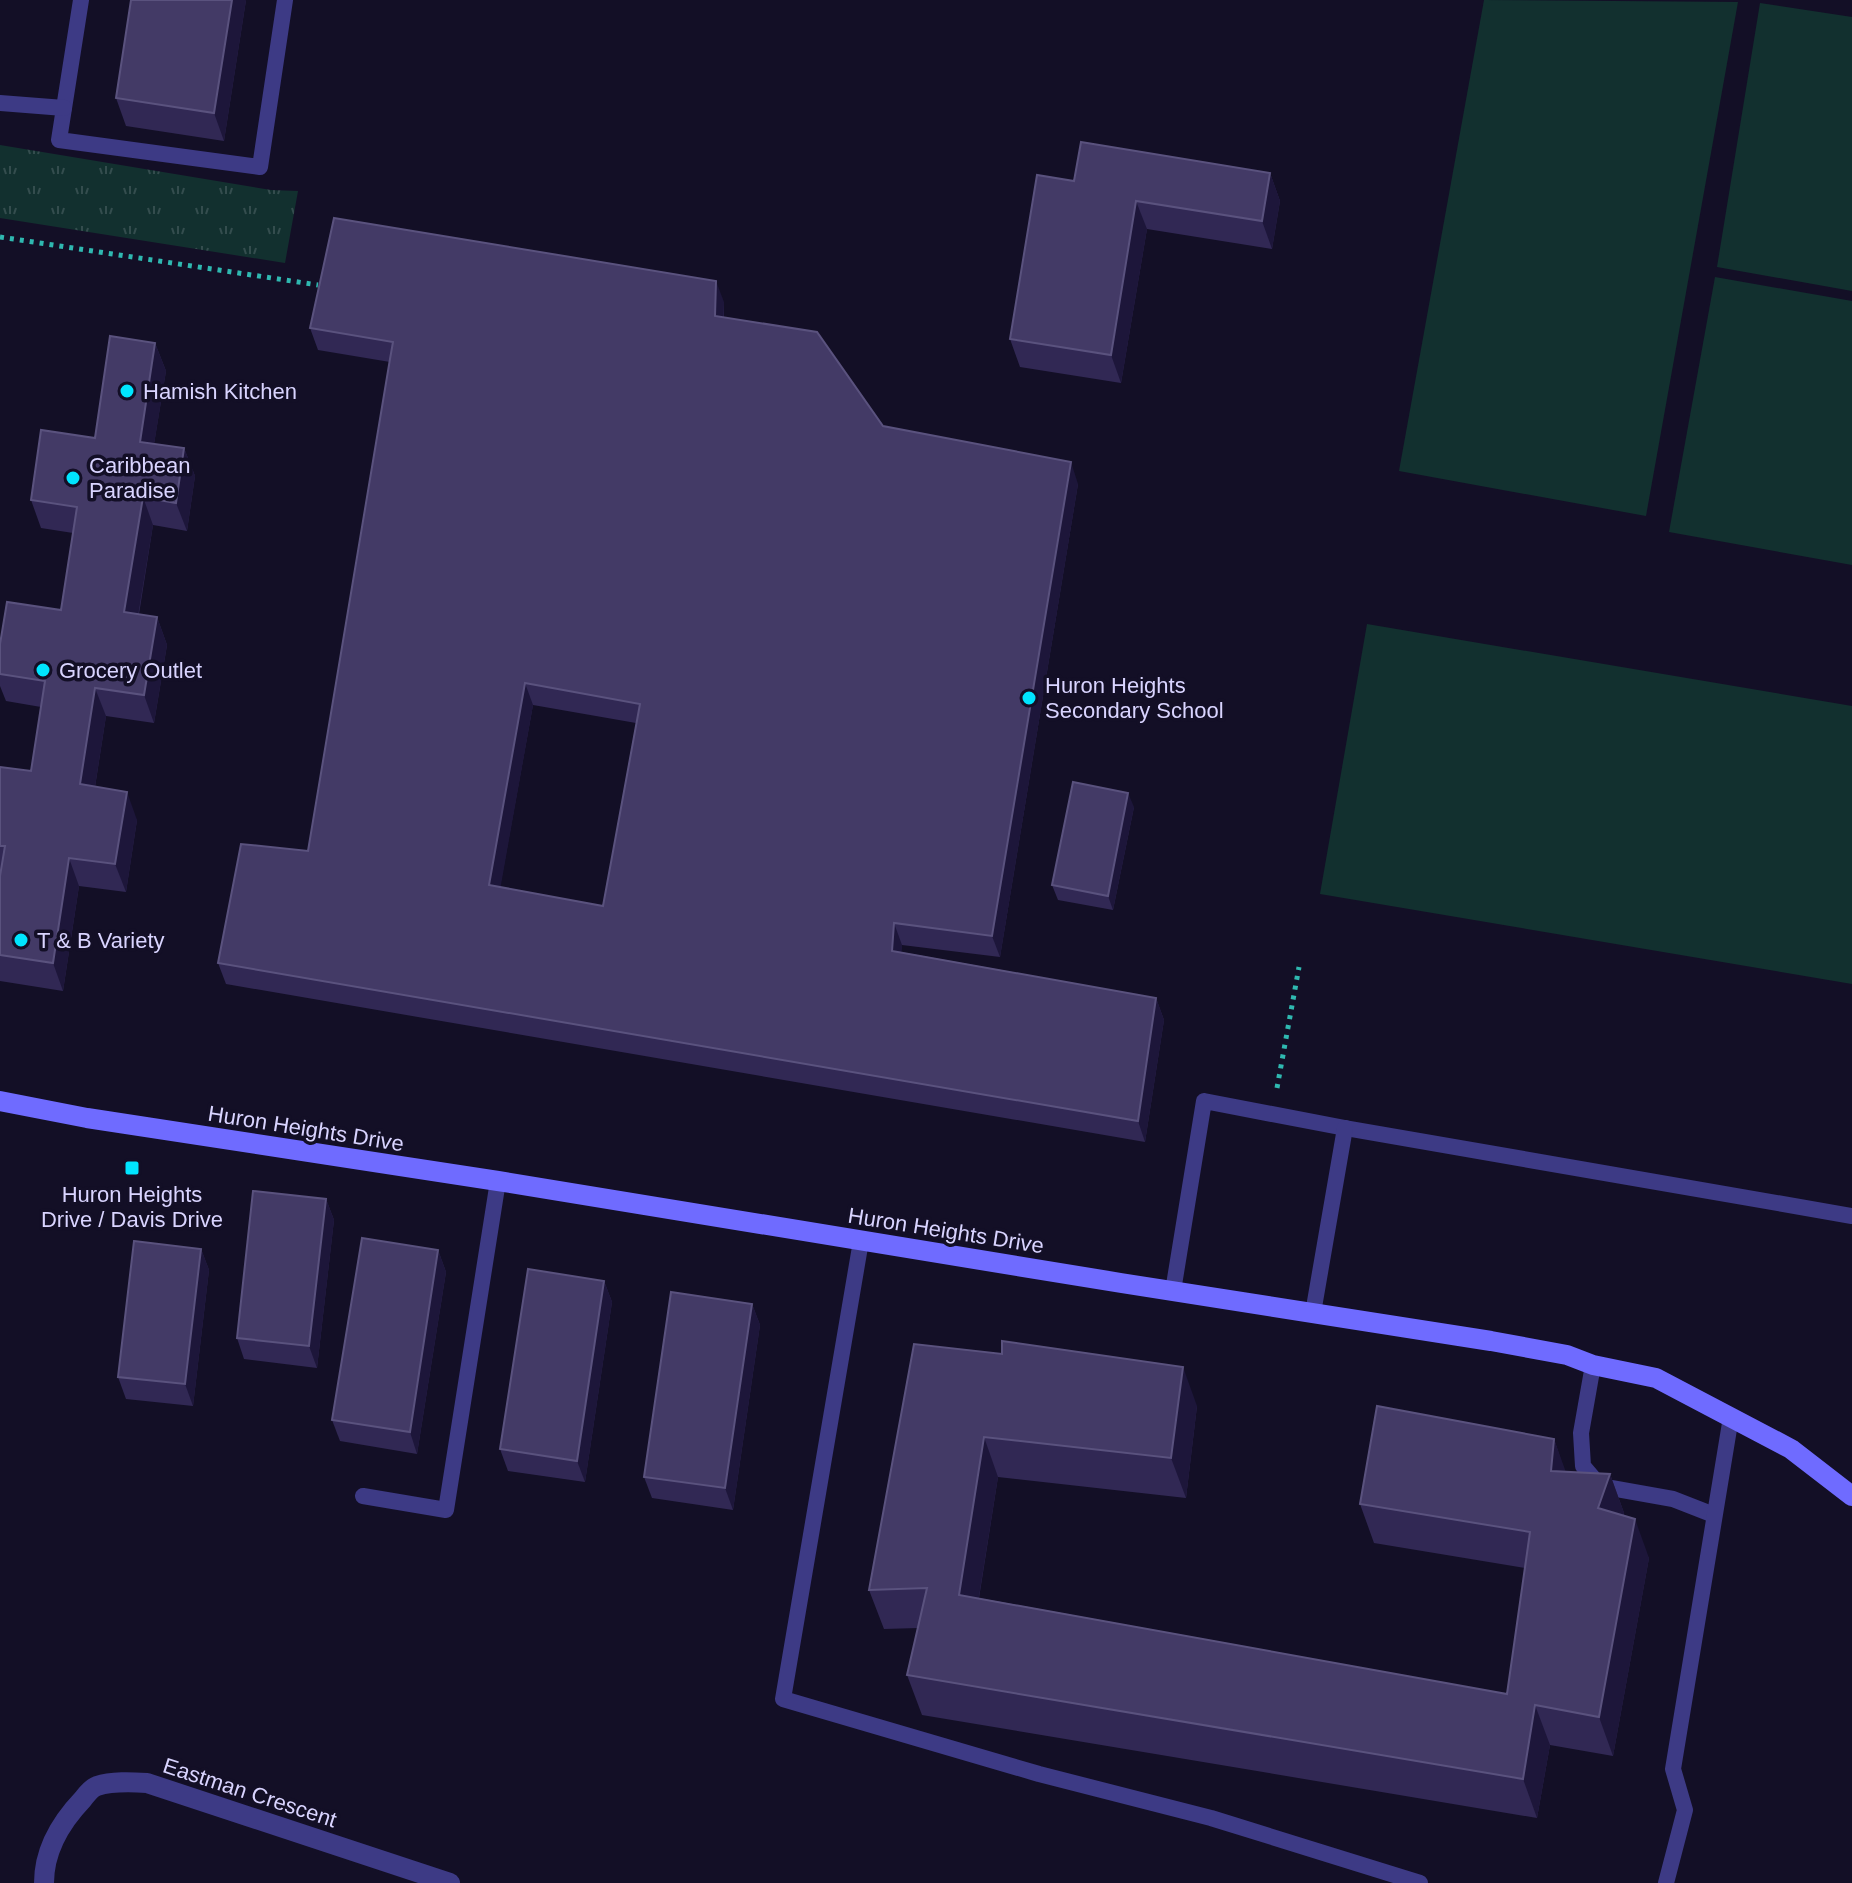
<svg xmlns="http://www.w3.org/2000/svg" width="1852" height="1883" viewBox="0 0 1852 1883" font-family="Helvetica,sans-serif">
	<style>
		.grass { fill: url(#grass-tufts) }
		.park { fill: #12302f }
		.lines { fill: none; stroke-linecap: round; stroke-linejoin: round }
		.path { stroke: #2fb8b0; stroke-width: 5; stroke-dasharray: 4 6; stroke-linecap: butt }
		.lane { stroke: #3d3a85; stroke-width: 16 }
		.street { stroke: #3d3a85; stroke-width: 20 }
		.secondary { stroke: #6f6bff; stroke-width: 20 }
		.wall { fill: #312854; fill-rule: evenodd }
		.shaded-wall { fill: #1d163a }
		.building { fill: #433a66; stroke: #5a527e; stroke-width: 2; fill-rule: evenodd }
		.poi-dot { fill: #00e5ff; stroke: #130f26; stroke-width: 3 }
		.labels { text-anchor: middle; stroke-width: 7; stroke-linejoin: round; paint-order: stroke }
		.poi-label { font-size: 22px; fill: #d9d4ff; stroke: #130f26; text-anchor: start }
		.street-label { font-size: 22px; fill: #d9d4ff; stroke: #130f26 }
	</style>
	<defs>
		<pattern id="grass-tufts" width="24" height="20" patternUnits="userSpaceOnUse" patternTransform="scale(2)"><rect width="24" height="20" fill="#12302f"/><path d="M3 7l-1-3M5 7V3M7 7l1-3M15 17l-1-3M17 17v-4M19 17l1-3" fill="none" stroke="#344d4e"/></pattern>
	</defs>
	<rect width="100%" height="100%" fill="#130f26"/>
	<!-- grass -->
	<polygon class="grass" points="0,145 271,190 298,191 285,263 0,218"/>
	<!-- park -->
	<g class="park">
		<polygon points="1484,0 1738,2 1646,516 1399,471"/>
		<polygon points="1760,3 1852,17 1852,291 1717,267"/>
		<polygon points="1715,277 1852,301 1852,565 1669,532"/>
		<polygon points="1367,624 1852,706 1852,984 1320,894"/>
	</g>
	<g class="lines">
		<!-- path -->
		<g class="path">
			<polyline points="0,237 318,285"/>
			<polyline points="1277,1088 1299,967"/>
		</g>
		<!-- lane -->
		<g class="lane">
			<polyline points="81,0 59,140 260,167 285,0"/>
			<polyline points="0,103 64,108"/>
			<polyline points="861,1241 783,1699 1039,1774 1211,1818 1420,1883"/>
			<polyline points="1173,1291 1204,1101 1345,1128 1852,1216"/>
			<polyline points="1313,1313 1345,1128"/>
			<polyline points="1593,1365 1581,1433 1583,1466 1600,1486 1673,1499 1714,1515"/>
			<polyline points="363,1496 446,1510 498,1181"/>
			<polyline points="1666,1883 1685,1810 1673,1769 1731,1417"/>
		</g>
		<!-- street -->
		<path class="street" d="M44,1883C44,1851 61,1822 83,1799C87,1794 91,1788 97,1786C112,1781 131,1782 147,1783L450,1883"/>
		<!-- secondary -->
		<polyline class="secondary" points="0,1101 87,1118 498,1181 1121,1283 1491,1341 1567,1355 1593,1365 1656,1378 1791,1449 1852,1496"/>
	</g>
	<!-- wall -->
	<g class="wall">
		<polygon points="246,0 224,141 126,126 116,98"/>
		<polygon points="1270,173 1280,201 1272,249 1147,229 1121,383 1020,367 1010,339 1074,181"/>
		<path d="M724,302V317L883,426L1078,484L1000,957L902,945L901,952L1156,998L1164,1020L1145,1142L226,984L218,963L308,851L390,362L318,350L310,328ZM533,705L636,723L603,906L500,887Z"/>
		<polygon points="155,343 166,371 154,444 184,448 195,476 187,531 153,525 139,614 157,617 167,645 154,723 106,716 95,787 137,820 126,892 79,886 63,991 0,981 0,767 31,771 41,707 6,701 0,686 0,644 61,610 73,533 41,528 31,500 95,438"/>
		<polygon points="1134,807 1113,910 1058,900 1052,885"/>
		<polygon points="326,1199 334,1220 317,1368 244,1359 237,1338"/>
		<polygon points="201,1249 209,1270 193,1406 126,1399 118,1377"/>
		<polygon points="438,1250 446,1272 417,1454 340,1441 332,1420"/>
		<polygon points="604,1281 612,1302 585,1482 508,1471 500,1449"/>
		<polygon points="752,1304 760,1325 733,1510 652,1498 644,1477"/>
		<polygon points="1002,1354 1197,1406 1186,1498 998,1477 979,1598 1507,1694 1525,1568 1374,1543 1360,1504 1554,1439 1565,1472 1610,1474 1624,1513 1624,1516 1649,1558 1613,1756 1550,1745 1537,1818 922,1715 907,1675 918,1628 884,1629 869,1590"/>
	</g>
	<!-- shaded-wall -->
	<g class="shaded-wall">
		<polygon points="232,0 246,0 224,141 214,113"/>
		<polygon points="1270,173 1280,201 1272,249 1262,221"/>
		<polygon points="1136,201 1147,229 1121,383 1111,355"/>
		<polygon points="716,281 724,302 723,337 715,316"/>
		<polygon points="155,343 166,371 150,469 140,442"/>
		<polygon points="184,448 195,476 187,531 176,503"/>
		<polygon points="1071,462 1078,484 1000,957 992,936"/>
		<polygon points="143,497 153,525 134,640 124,612"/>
		<polygon points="157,617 167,645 154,723 144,695"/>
		<polygon points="525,683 533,705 497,907 489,885"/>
		<polygon points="95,688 106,716 91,812 80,784"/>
		<polygon points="127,792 137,820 126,892 115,864"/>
		<polygon points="1128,793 1134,807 1113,910 1108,896"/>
		<polygon points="69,858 79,886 63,991 53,963"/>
		<polygon points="894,923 902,945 900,972 892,951"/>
		<polygon points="1156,998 1164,1020 1145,1142 1138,1121"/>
		<polygon points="326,1199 334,1220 317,1368 309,1346"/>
		<polygon points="201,1249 209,1270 193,1406 185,1384"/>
		<polygon points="438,1250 446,1272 417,1454 410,1432"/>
		<polygon points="604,1281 612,1302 585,1482 577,1461"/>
		<polygon points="752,1304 760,1325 733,1510 725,1488"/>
		<polygon points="1183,1367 1197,1406 1186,1498 1171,1458"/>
		<polygon points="984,1437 998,1477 973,1634 959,1595"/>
		<polygon points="1554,1439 1568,1478 1551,1471"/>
		<polygon points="1610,1474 1624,1513 1613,1548 1598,1508"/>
		<polygon points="1635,1519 1649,1558 1613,1756 1599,1717"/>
		<polygon points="1535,1705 1550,1745 1537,1818 1523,1779"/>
	</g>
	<!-- building -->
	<g class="building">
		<polygon points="131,0 232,0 214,113 116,98"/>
		<polygon points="1081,142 1270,173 1262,221 1136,201 1111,355 1010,339 1037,175 1074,181"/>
		<path d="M334,218L716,281L715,316L817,332L883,426L1071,462L992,936L894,923L892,951L1156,998L1138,1121L218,963L241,844L308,851L390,359L393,342L310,328ZM525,683L640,704L603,906L489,885Z"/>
		<polygon points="110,336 155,343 140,442 184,448 176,503 143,497 124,612 157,617 144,695 95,688 80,784 127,792 115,864 69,858 53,963 0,955 0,876 5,846 0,846 0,767 31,771 45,681 0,674 0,644 7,602 61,610 77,507 31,500 41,430 95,438"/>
		<polygon points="1073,782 1128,793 1108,896 1052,885"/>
		<polygon points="253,1191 326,1199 309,1346 237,1338"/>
		<polygon points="362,1238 438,1250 410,1432 332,1420"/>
		<polygon points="134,1241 201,1249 185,1384 118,1377"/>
		<polygon points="528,1269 604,1281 577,1461 500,1449"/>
		<polygon points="671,1292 752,1304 725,1488 644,1477"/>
		<polygon points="1002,1341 1183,1367 1171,1458 984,1437 959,1595 1507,1694 1530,1532 1360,1504 1377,1406 1554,1439 1551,1471 1610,1474 1598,1508 1635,1519 1599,1717 1535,1705 1523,1779 907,1675 927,1588 869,1590 914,1344 1002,1354"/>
	</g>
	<!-- markers -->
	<g class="poi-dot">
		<circle cx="127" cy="391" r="8"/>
		<circle cx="73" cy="478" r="8"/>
		<circle cx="43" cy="670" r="8"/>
		<circle cx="1029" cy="698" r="8"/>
		<circle cx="21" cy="940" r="8"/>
		<rect x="124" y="1160" width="16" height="16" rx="4"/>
	</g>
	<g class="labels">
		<!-- poi labels -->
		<g class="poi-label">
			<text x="143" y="399">Hamish Kitchen</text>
			<text x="89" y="473">Caribbean<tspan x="89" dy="25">Paradise</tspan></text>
			<text x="59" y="678">Grocery Outlet</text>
			<text x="1045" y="693">Huron Heights<tspan x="1045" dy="25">Secondary School</tspan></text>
			<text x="37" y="948">T &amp; B Variety</text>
			<text x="132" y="1202" text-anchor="middle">Huron Heights<tspan x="132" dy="25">Drive / Davis Drive</tspan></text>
		</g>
		<!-- street labels -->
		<g class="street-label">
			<text transform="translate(306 1128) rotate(9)" y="8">Huron Heights Drive</text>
			<text transform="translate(946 1230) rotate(9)" y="8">Huron Heights Drive</text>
			<text transform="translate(250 1792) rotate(18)" y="8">Eastman Crescent</text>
		</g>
	</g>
</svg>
